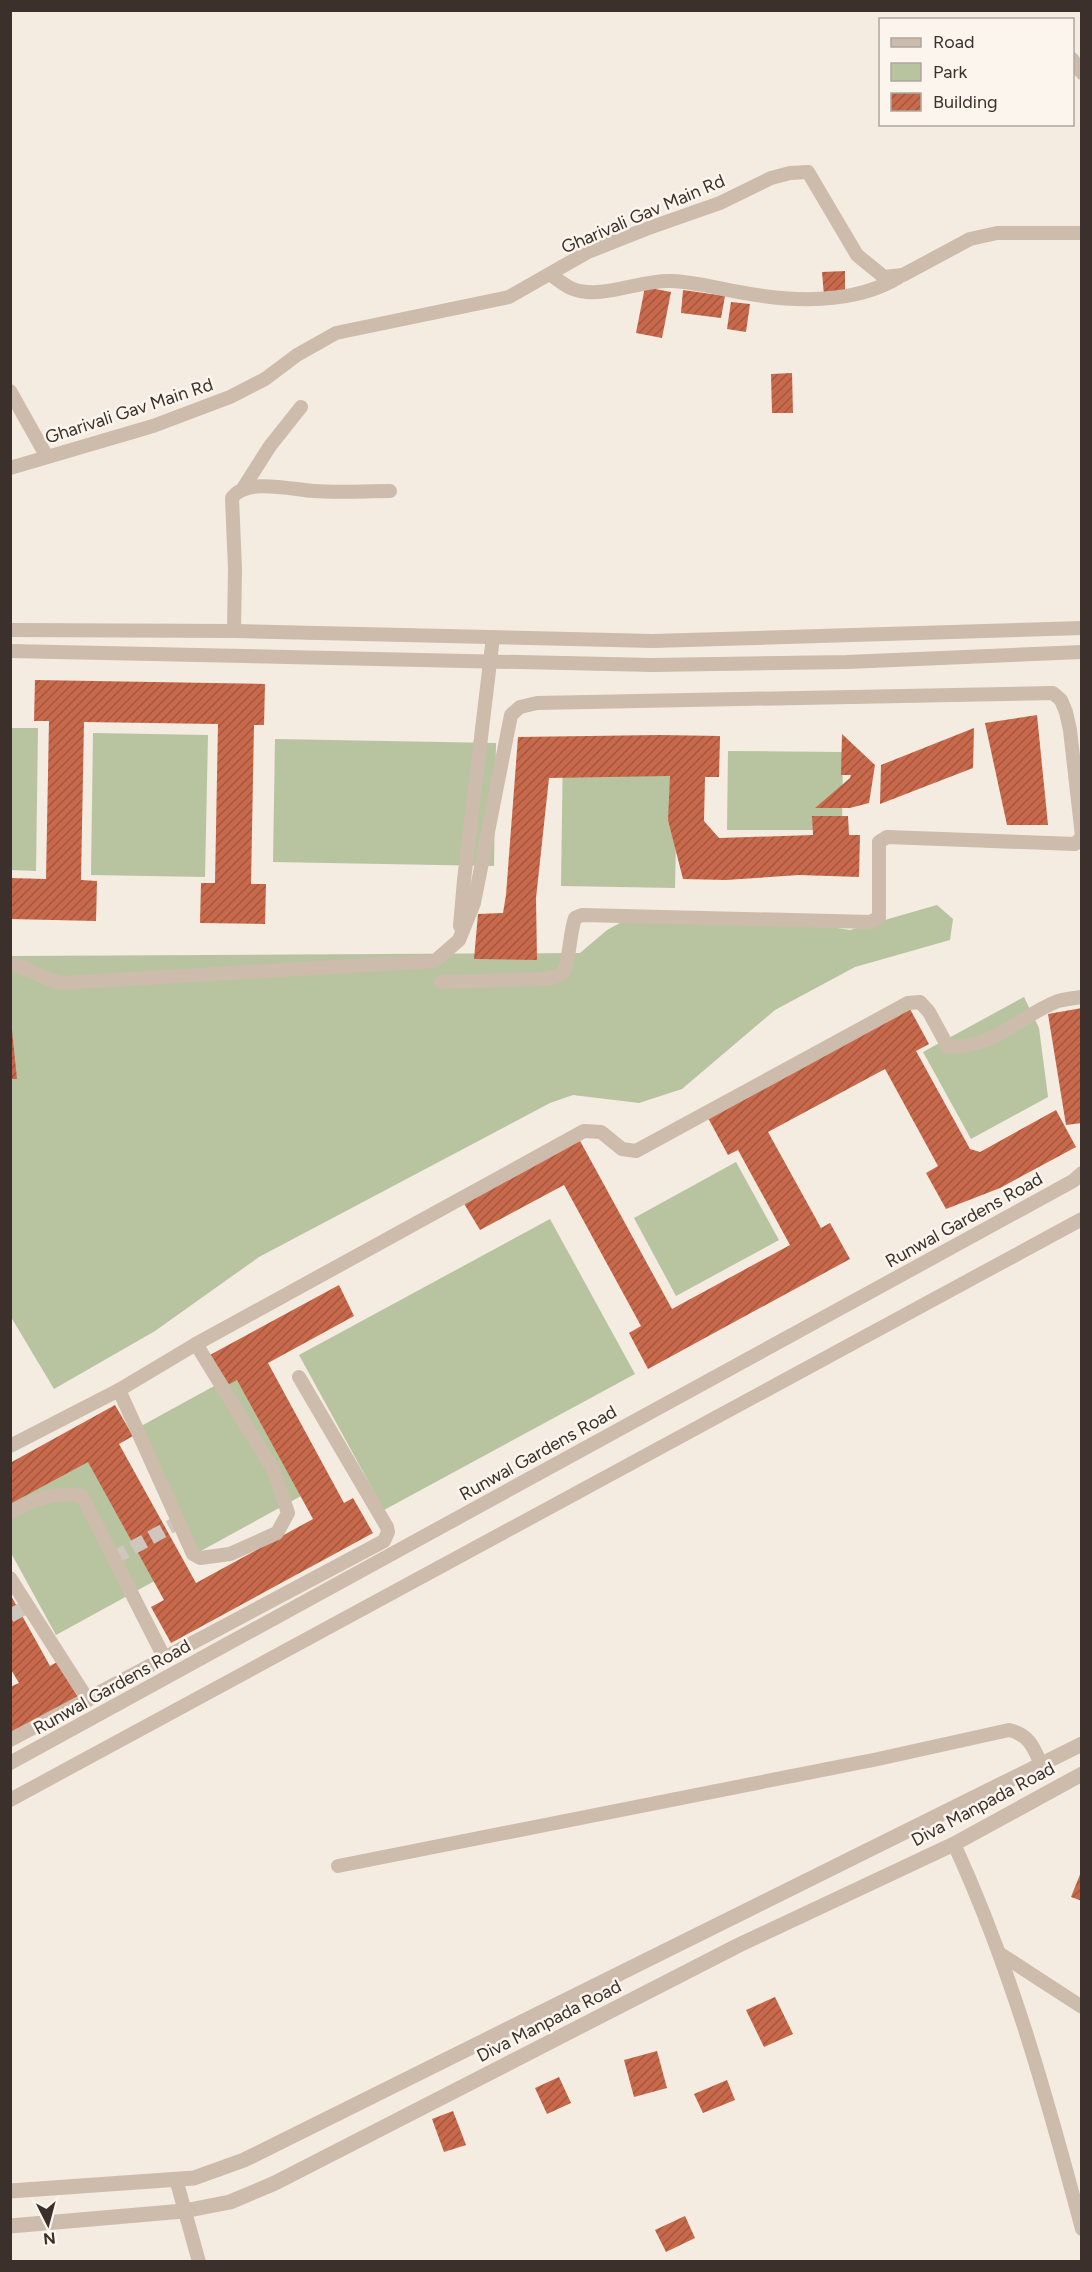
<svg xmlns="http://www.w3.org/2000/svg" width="1092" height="2272" viewBox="0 0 1092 2272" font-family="Figtree,sans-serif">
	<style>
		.green { fill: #b8c4a0 }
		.building { fill: url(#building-hatch) }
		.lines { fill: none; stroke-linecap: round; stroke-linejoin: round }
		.minor-tunnel { stroke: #cfc6bd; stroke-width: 14; stroke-dasharray: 14 7; stroke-linecap: butt }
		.minor { stroke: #cdbbac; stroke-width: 14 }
		.tertiary { stroke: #cdbbac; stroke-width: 15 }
		.labels { text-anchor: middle; stroke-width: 5; stroke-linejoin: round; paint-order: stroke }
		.street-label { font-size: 18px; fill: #3b302b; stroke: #fbf5ee }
	</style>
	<defs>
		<pattern id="building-hatch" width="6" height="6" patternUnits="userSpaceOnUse" patternTransform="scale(1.5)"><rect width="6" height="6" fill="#c8694b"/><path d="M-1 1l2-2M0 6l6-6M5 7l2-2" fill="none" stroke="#a4573f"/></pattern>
	</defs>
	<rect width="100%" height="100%" fill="#f4ebe1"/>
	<!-- green -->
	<g class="green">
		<polygon points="11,728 38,728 36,871 11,870"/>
		<polygon points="93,733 208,735 205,877 91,875"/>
		<polygon points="275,739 496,743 494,866 273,862"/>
		<polygon points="563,744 678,746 675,888 561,886"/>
		<polygon points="728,751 843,752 842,830 727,830"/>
		<polygon points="937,905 953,919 950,940 855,967 775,1010 682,1089 639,1103 573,1095 550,1103 259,1257 155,1331 54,1389 11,1317 10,956 580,953 607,930 629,918 761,916 850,930"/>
		<polygon points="1024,997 1039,1028 1048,1097 971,1139 923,1052"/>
		<polygon points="736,1162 779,1240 676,1296 634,1218"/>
		<polygon points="550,1219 635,1374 384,1510 299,1355"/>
		<polygon points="236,1374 303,1495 199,1552 132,1431"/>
		<polygon points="93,1457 160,1578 56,1635 11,1553 10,1502"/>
	</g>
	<!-- building -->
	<g class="building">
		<polygon points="845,271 845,294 824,296 822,272"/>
		<polygon points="645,287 671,292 662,338 636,333"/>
		<polygon points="683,290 725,296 721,318 681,313"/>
		<polygon points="731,302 750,304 746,332 727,329"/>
		<polygon points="792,373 793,413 772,413 771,374"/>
		<polygon points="35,680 265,684 264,725 254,725 251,884 266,884 265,924 200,923 201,883 215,883 218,724 84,722 81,880 97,881 96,921 10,919 10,878 46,879 49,721 34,721"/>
		<polygon points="1037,715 1048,825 1007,825 985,723"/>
		<polygon points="974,728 973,768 880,804 881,765"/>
		<polygon points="842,734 875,765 869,803 850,808 815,808 850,778 851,775 841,775"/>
		<polygon points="660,735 720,736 719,777 705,777 704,821 719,838 813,835 812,816 848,816 849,835 860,835 859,877 799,875 726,880 683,879 668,820 670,776 549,778 536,898 537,960 474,959 478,914 503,913 506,895 518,737"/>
		<polygon points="1082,1008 1082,1123 1066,1125 1048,1014"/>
		<polygon points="910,1009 929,1044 916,1051 970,1149 980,1152 1056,1110 1076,1147 1000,1188 946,1209 926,1173 938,1166 885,1069 768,1132 821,1228 830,1223 850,1259 648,1369 629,1333 641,1326 564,1185 480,1230 463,1202 579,1139 672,1309 790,1245 738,1150 728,1155 708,1118"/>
		<polygon points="10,1030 12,1030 17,1079 10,1079"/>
		<polygon points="339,1285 354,1316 268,1363 344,1503 353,1498 373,1533 171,1643 151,1607 164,1600 88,1462 10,1504 10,1463 115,1405 133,1436 119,1444 196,1583 313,1519 237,1380 224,1387 208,1356"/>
		<polygon points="10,1594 50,1666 59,1661 78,1697 10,1734 10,1687 19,1683 10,1668"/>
		<polygon points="1081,1872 1082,1872 1082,1901 1071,1897"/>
		<polygon points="775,1997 793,2034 764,2047 746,2010"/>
		<polygon points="657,2051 667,2088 634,2097 624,2060"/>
		<polygon points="559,2077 571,2103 547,2114 535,2088"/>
		<polygon points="727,2080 735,2100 703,2113 694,2094"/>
		<polygon points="453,2111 466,2145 444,2152 432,2119"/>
		<polygon points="685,2216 695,2238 666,2252 655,2230"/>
	</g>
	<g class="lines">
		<!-- minor-tunnel -->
		<g class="minor-tunnel">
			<polyline points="114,1558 179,1522"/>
			<polyline points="10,1616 28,1606"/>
		</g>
		<!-- minor -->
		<g class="minor">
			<polyline points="1072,59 1082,73"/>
			<path d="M550,274C557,279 565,286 573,289C602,300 641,279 672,281C695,282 717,288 739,292C790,302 854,305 899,277"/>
			<polyline points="10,391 47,457"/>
			<polyline points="10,468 153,426 230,397 265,379 297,355 336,333 509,297 588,252 646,229 720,203 771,178 790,173 808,172 857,255 884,277 903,275 970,239 997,233 1082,233"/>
			<polyline points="242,490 270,446 301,407"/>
			<polyline points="10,630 234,631 653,641 1082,628"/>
			<path d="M234,631L235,569L232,498C247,477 293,490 314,491C339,493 365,491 390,491"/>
			<polyline points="10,651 653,665 847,662 1082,652"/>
			<polyline points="460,926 464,880 493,637"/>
			<path d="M10,964C30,967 41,979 61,983L435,961L459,940L474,903L511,715L520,707L537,703L1053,693L1061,700L1066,712L1070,730L1082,836"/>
			<path d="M441,982L547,979C553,977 561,976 564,971C569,963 570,931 575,918L582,915L871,922L879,917V842L887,837L1075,844L1082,837"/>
			<polyline points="119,1390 193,1554 200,1558 230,1554 277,1533 288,1513 274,1471 196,1344"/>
			<path d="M10,1446L119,1390L196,1344L584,1131L601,1132L622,1149L636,1151L908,1003L920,1002L929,1012L948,1047C998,1047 1017,1017 1058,1001C1066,999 1074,998 1082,997"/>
			<path d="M10,1513C32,1500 57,1491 82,1496L165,1659"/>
			<polyline points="10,1578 88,1700"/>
			<polyline points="10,1740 384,1541 388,1532 387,1527 299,1377"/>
			<polyline points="10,1763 1073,1181 1082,1173"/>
			<polyline points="10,1800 1082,1219"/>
			<path d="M954,1844C1011,1968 1047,2097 1082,2229"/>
			<path d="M338,1866L878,1759L1009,1730C1029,1735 1033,1746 1041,1764"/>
			<polyline points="999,1953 1082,2007"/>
			<polyline points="176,2179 199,2262"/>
		</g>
		<!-- tertiary -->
		<g class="tertiary">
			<polyline points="10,2191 194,2178 244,2160 1082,1744"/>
			<polyline points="10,2226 184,2211 230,2202 275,2183 739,1945 954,1844 1082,1774"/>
		</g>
	</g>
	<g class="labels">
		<!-- street labels -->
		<g class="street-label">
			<text transform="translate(643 214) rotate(-23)" y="6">Gharivali Gav Main Rd</text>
			<text transform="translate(129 411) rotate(-18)" y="6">Gharivali Gav Main Rd</text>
			<text transform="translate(964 1220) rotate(-29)" y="6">Runwal Gardens Road</text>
			<text transform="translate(538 1453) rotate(-29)" y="6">Runwal Gardens Road</text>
			<text transform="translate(112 1687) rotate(-29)" y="6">Runwal Gardens Road</text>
			<text transform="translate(983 1804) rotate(-28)" y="6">Diva Manpada Road</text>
			<text transform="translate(549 2021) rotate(-27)" y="6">Diva Manpada Road</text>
		</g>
	</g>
	<!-- border -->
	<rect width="1092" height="2272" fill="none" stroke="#3b302b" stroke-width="24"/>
	<!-- legend -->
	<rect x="879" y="18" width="195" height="108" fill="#fbf5ee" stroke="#aea6a0" stroke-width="1.5"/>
	<rect x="891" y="38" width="30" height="9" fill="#cdbbac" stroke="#aea6a0" stroke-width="1.5"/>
	<text x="933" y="48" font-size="18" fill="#3b302b">Road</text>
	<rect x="891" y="63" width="30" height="18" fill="#b8c4a0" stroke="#aea6a0" stroke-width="1.5"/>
	<text x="933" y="78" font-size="18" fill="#3b302b">Park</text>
	<rect x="891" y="93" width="30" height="18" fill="url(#building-hatch)" stroke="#aea6a0" stroke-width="1.5"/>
	<text x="933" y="108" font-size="18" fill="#3b302b">Building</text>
	<!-- north arrow -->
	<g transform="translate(48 2224) rotate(174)" stroke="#fbf5ee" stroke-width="4.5" paint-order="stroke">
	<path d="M0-4.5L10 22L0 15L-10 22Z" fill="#3b302b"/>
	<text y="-9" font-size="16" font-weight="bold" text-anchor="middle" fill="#3b302b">N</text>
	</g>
</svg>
